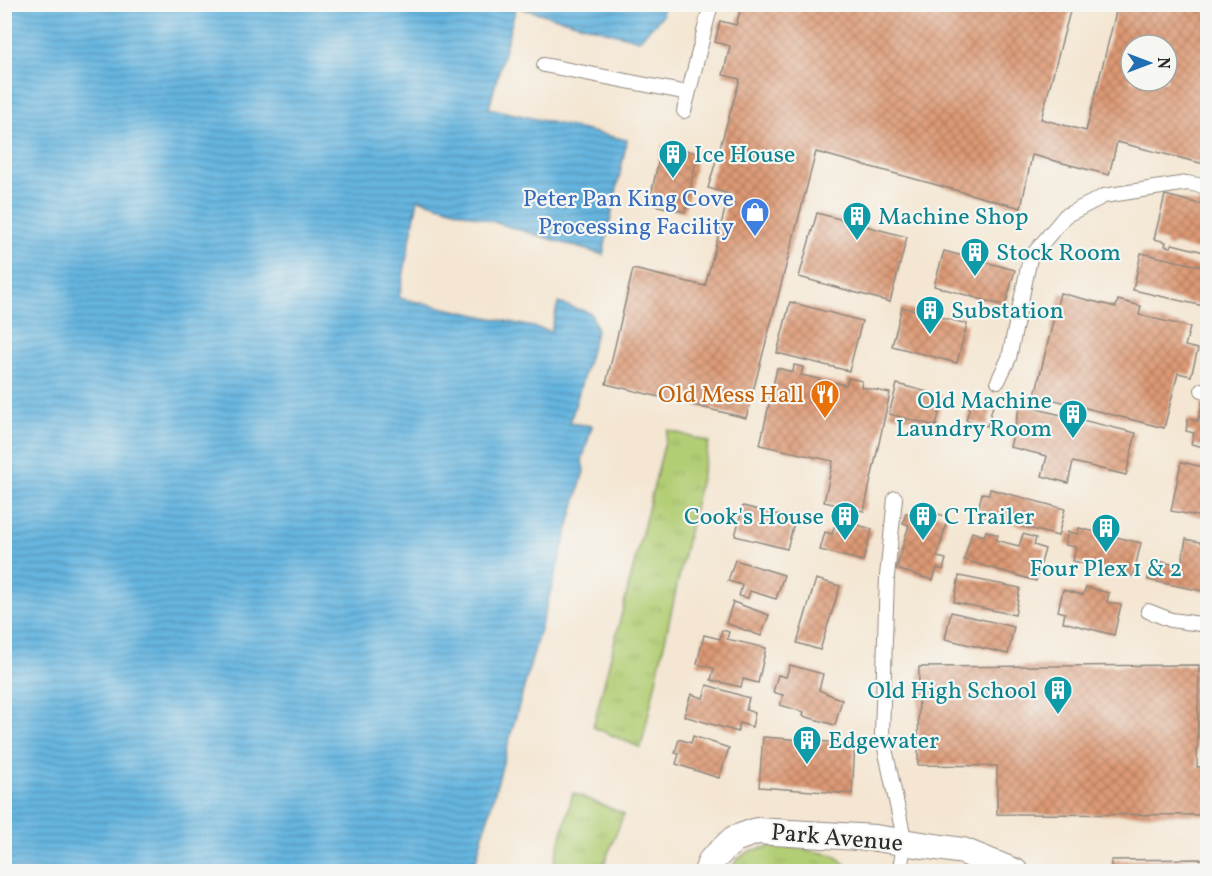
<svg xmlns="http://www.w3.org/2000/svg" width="1212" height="876" viewBox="0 0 1212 876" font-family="Vollkorn,serif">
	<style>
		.grass { fill: url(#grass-tufts); stroke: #6e7c50; stroke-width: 1.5 }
		.water { fill: url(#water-rules); stroke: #487086; stroke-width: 1.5 }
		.building { fill: url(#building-cross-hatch); fill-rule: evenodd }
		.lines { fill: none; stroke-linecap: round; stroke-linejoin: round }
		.lane-casing { stroke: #90887e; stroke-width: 16 }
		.street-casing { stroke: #90887e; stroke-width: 28 }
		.lane { stroke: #fff; stroke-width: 14 }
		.street { stroke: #fff; stroke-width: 26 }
		.labels { text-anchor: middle; stroke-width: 4.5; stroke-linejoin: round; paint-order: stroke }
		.culture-label { font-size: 24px; fill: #0d838f; stroke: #f6f6f2; text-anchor: start }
		.shop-label { font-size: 24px; fill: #366cbe; stroke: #f6f6f2; text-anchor: end }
		.food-label { font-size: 24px; fill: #c56008; stroke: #f6f6f2; text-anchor: end }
		.street-label { font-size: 24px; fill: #2b2b2b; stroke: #f6f6f2 }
	</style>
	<defs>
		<pattern id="grass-tufts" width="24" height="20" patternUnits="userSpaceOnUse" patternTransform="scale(1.5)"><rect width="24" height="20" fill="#b2ce74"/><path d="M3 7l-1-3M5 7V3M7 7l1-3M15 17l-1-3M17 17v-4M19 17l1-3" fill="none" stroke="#99b165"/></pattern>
		<pattern id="water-rules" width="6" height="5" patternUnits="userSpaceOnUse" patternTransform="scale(1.5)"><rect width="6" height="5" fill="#65b5e0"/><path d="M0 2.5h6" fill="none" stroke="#5393b6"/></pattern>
		<pattern id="building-cross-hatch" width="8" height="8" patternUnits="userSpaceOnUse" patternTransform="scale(1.5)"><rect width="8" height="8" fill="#dd9974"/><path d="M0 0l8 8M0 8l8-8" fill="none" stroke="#b37d5f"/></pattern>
	</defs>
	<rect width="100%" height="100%" fill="#f6f6f2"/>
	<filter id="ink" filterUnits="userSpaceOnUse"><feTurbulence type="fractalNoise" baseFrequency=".0167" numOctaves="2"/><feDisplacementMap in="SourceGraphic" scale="12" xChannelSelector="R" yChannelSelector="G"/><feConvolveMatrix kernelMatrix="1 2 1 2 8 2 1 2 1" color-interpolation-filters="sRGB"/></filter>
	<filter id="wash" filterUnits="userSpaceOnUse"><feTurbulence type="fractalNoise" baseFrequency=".008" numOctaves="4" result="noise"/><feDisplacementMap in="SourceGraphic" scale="24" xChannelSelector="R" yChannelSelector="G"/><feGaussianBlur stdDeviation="1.35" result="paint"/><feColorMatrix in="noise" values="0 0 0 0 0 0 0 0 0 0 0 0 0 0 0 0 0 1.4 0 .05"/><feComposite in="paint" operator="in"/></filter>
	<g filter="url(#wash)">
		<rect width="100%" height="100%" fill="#f4e6d2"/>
		<!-- grass -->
		<g class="grass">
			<polygon points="668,430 709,442 641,748 593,727"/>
			<polygon points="573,793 624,814 601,871 552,871"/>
			<path d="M779,845L834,855L853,871H730C739,850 759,848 779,845Z"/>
		</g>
		<!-- water -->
		<polygon class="water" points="5,4 664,5 662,16 639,40 516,7 489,108 627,140 603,255 418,199 399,298 551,331 558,303 591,313 597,329 570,423 592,426 582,461 584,471 473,871 5,871"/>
		<g id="blocks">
			<!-- building -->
			<g class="building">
				<path d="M742,4H1072L1041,119L1086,131L1118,4H1185L1208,10V165L1117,142L1109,175L1032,155L1021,208L816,152L746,418L606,384L633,269L705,286L729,194L708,188L740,79L723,75L730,46L715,42L720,21L736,25ZM1131,45H1167V81H1131Z"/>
				<polygon points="662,145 698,153 685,212 649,204"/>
				<polygon points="1165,195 1200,204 1202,198 1208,199 1208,253 1172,244 1171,247 1165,246 1166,242 1154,239"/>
				<polygon points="817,213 907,237 890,302 799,277"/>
				<polygon points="944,251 1015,270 1005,306 934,286"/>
				<polygon points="1141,253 1208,268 1208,307 1133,290"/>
				<polygon points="1060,293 1116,307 1118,300 1141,306 1139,315 1190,327 1185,346 1198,349 1191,376 1178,373 1164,428 1035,395"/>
				<polygon points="790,302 862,321 849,371 777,353"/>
				<polygon points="902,307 967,324 957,363 892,346"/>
				<polygon points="794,365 803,367 801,375 846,385 848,378 862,381 861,387 890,393 864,511 824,502 833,461 760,445 777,368 793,372"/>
				<polygon points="897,384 943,396 936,426 889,414"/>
				<polygon points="972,400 993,406 987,426 966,420"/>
				<polygon points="1203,400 1208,401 1208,448 1191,444 1194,433 1186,431 1188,419 1198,421"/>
				<polygon points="1020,405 1136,433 1126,475 1073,462 1068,483 1042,476 1047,456 1010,447"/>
				<polygon points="1181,462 1208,468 1208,518 1171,511"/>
				<polygon points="990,489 1065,509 1058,536 980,515 981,510 978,510 982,493 989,494"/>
				<polygon points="743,506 795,519 787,549 735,536"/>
				<polygon points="915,507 948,517 937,557 946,559 943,570 937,568 933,580 896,569 909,525 903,523 906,513 913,515"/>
				<polygon points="837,519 872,529 863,561 820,550 825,532 832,534"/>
				<polygon points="1079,528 1141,543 1133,576 1073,561 1076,547 1065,545 1068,532 1077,534"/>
				<polygon points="986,531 998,535 996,540 1019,546 1023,534 1036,538 1034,545 1045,549 1036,581 964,560 972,532 984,536"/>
				<polygon points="1186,539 1208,544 1208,592 1148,580 1152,560 1181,566"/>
				<polygon points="735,560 784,575 776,599 750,591 748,598 739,596 742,585 728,581"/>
				<polygon points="959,576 1020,588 1015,615 954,602"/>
				<polygon points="816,579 840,586 820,650 797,643"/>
				<polygon points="1086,587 1109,593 1107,602 1121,605 1114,635 1063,622 1065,613 1058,611 1063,590 1083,595"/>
				<polygon points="733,602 769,615 761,636 726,623"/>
				<polygon points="951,612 1014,627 1008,654 945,639"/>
				<polygon points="722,630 729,632 727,639 766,648 758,683 743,679 741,687 711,680 714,668 697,664 704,635 720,639"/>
				<polygon points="790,665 823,674 819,690 842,700 835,725 803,716 804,712 780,705 783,695 773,692 778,675 786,677"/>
				<polygon points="1199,665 1197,767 1208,767 1208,815 997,814 997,766 918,765 919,667"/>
				<polygon points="707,685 749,698 746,710 755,713 752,727 740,723 738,732 684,716 691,694 703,698"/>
				<polygon points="693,736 729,748 719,778 676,764 679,754 675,753 679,739 691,743"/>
				<polygon points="763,737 855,744 852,794 759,787"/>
				<polygon points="1206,859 1206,872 1111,872 1111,860"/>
			</g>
		</g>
	</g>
	<g filter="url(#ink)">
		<use href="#blocks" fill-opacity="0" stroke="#90887e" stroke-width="1.5"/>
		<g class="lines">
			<!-- lane casing -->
			<g class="lane-casing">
				<g id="lane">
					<polyline points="544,65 688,93"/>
					<polyline points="684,111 711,4"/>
					<polyline points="998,381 1009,358 1030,258 1065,216 1104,196 1187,183 1208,187"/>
					<polyline points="1202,390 1208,390"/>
					<polyline points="895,498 887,576 882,734 905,843 899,872"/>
					<polyline points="1148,611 1171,620 1208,625"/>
				</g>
			</g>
			<!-- street casing -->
			<g class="street-casing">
				<polyline id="street" points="707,872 711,861 734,839 757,831 875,838 963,851 1015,872"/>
			</g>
			<!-- lane -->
			<use href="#lane" class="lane"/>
			<!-- street -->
			<use href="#street" class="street"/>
		</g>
	</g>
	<!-- icons -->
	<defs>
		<g id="building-pin" transform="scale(1.5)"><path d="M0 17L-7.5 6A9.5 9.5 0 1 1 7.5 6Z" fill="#0f9aa8" stroke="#f6f6f2"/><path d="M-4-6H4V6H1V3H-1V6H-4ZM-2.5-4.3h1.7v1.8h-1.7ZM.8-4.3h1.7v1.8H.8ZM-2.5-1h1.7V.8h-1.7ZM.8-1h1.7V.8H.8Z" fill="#fff"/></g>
		<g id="shop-pin" transform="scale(1.5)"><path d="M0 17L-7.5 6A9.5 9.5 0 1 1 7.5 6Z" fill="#3f7fe0" stroke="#f6f6f2"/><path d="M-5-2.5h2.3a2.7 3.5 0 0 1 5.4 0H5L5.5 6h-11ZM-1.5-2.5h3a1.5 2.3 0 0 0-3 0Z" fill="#fff"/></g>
		<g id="restaurant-pin" transform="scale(1.5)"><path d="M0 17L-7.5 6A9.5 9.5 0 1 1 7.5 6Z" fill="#e8710a" stroke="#f6f6f2"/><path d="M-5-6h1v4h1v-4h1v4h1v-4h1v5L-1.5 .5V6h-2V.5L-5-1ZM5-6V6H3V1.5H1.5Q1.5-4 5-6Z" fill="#fff"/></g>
	</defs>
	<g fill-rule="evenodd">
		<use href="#building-pin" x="673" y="154"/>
		<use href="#shop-pin" x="755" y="212"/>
		<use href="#building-pin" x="857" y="216"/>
		<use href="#building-pin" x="975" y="252"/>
		<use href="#building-pin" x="930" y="310"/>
		<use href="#restaurant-pin" x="825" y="394"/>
		<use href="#building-pin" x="1073" y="414"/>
		<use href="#building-pin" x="845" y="516"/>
		<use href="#building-pin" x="923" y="516"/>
		<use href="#building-pin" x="1106" y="528"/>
		<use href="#building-pin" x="1058" y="690"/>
		<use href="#building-pin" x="807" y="740"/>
	</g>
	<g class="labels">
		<!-- culture labels -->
		<g class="culture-label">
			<text x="694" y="162">Ice House</text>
			<text x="878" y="224">Machine Shop</text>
			<text x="996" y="260">Stock Room</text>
			<text x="951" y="318">Substation</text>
			<text x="1052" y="408" text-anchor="end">Old Machine<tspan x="1052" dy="28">Laundry Room</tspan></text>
			<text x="824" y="524" text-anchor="end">Cook's House</text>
			<text x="944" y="524">C Trailer</text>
			<text x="1106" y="576" text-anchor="middle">Four Plex 1 &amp; 2</text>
			<text x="1037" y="698" text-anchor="end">Old High School</text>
			<text x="828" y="748">Edgewater</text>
		</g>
		<!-- shop labels -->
		<g class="shop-label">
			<text x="734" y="206">Peter Pan King Cove<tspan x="734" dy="28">Processing Facility</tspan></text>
		</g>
		<!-- food labels -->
		<g class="food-label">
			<text x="804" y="402">Old Mess Hall</text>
		</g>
		<!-- street labels -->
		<g class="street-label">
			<text transform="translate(837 837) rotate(5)" y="8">Park Avenue</text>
		</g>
	</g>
	<!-- margin -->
	<rect width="1212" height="876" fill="none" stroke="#f6f6f2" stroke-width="24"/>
	<!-- north arrow -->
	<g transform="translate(1149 63) rotate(90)"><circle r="28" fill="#f6f6f2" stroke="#a5a5a2" stroke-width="1.5"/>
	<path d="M0-4.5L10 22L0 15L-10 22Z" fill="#1f6fb2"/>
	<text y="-9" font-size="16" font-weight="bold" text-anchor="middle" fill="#2b2b2b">N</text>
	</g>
</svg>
